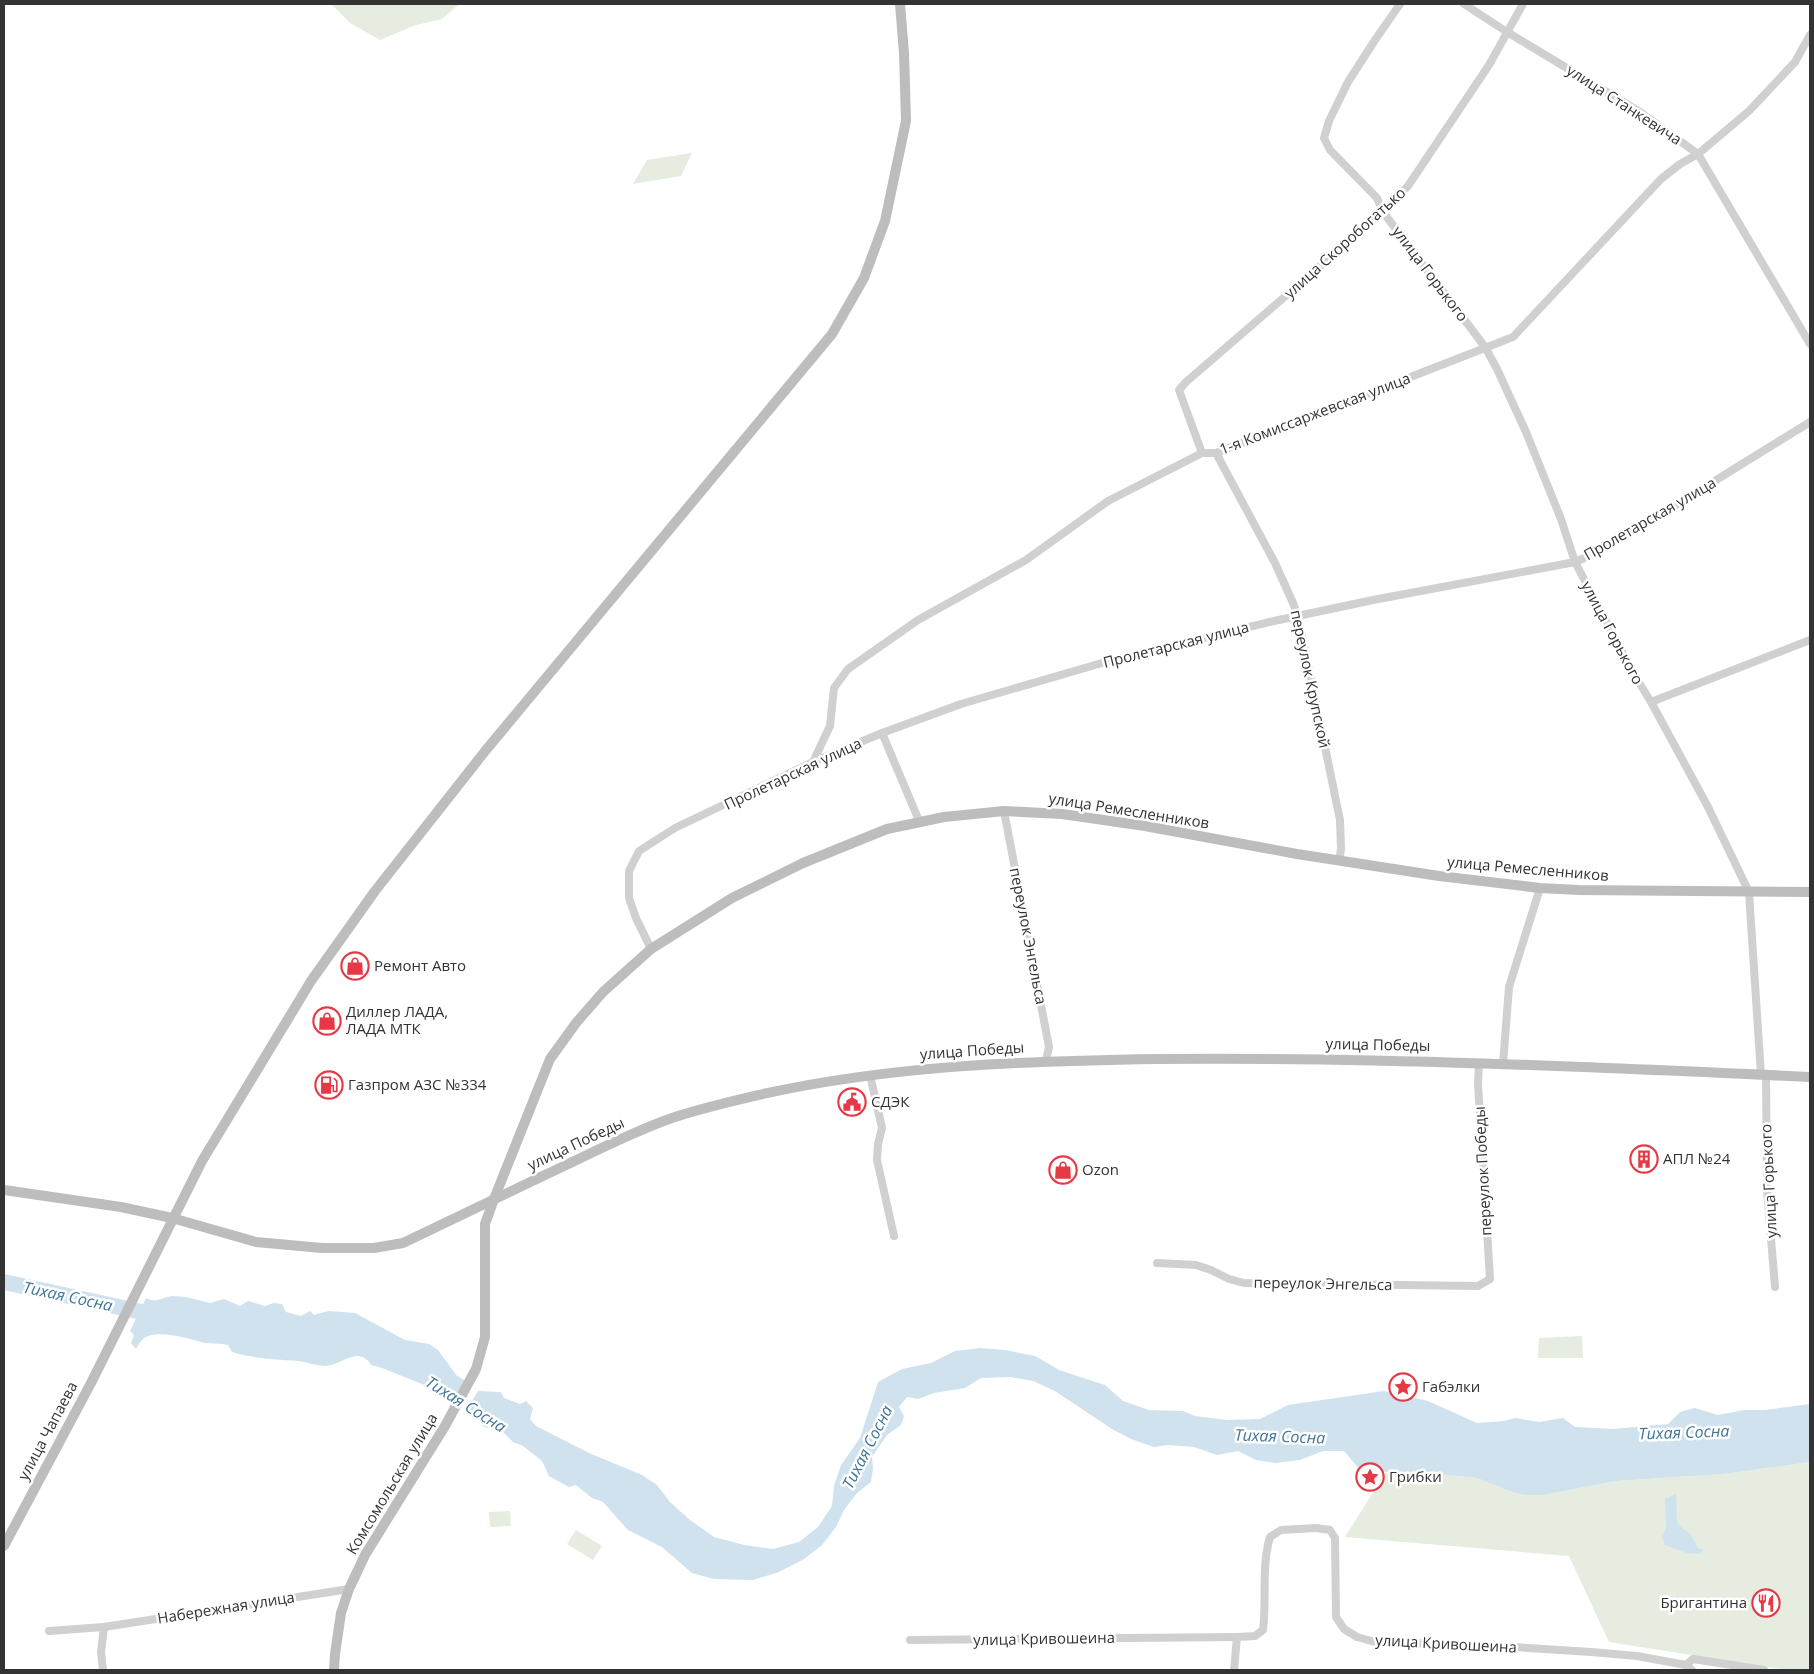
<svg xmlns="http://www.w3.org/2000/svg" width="1814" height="1674" viewBox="0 0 1814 1674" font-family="'Open Sans',sans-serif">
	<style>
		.green { fill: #e6ecdf }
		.water { fill: #cfe2ee }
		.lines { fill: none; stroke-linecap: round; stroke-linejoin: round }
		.river { stroke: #cfe2ee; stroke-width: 16 }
		.street { stroke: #d0d0d0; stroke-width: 8 }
		.secondary { stroke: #bdbdbd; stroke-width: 10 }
		.labels { text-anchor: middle; stroke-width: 5; stroke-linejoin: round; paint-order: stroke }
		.street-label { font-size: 15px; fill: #333; stroke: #fff }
		.poi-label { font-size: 15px; fill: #333; stroke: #fff; text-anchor: start }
		.water-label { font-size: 16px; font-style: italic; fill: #3f7597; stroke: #fff }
	</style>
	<rect width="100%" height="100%" fill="#fff"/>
	<!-- green -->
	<g class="green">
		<polygon points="331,4 459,4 442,19 416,25 380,40 350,23"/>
		<polygon points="692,153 681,176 633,184 647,160"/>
		<polygon points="1582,1336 1583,1358 1538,1358 1539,1338"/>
		<polygon points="1810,1462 1810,1670 1786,1670 1609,1642 1569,1556 1345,1537 1385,1473 1438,1474 1477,1478 1512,1492 1543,1495 1616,1481 1724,1474"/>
		<polygon points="510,1511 511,1526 490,1527 489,1512"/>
		<polygon points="576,1530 602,1546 593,1560 567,1544"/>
	</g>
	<!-- water -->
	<g class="water">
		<path d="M171,1296L186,1297L210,1303L224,1299L240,1306L248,1301L265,1306L274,1303L282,1304L286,1312L301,1316L310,1311L314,1315L328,1311L355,1313L405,1340L429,1344L438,1350L457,1376L468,1382L454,1406L439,1394L437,1390L382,1368L371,1365C369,1361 365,1357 359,1356C348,1355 338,1365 326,1366C317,1366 307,1362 298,1361C274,1359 256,1359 232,1352L228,1345C220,1343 212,1344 205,1343C189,1339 157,1328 143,1339C140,1341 138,1346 136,1349L131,1343L134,1335L130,1331L146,1298C155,1303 163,1298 171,1296Z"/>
		<polygon points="981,1348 1005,1350 1035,1356 1059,1370 1105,1385 1123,1401 1149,1410 1183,1411 1195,1416 1227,1420 1260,1419 1288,1405 1384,1391 1428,1401 1477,1423 1504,1421 1515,1418 1539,1422 1563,1418 1575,1427 1613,1429 1668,1424 1680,1412 1695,1408 1718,1415 1744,1410 1765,1410 1810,1404 1810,1462 1724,1474 1616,1481 1543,1495 1526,1495 1512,1492 1477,1478 1438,1474 1361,1471 1344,1451 1323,1451 1300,1460 1275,1463 1256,1460 1238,1451 1217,1455 1194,1447 1168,1445 1154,1447 1131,1439 1112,1429 1055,1391 1033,1381 1010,1377 981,1378 965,1388 934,1393 918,1399 907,1397 899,1407 904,1416 901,1425 887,1435 872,1457 873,1469 871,1482 857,1493 844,1510 836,1527 822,1545 804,1559 779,1572 753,1580 714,1579 692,1573 662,1547 628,1530 603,1502 592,1498 576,1485 569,1487 549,1476 542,1461 523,1446 513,1442 503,1432 484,1427 475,1411 467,1409 478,1391 501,1392 504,1398 520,1404 526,1401 533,1408 530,1419 536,1426 589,1453 642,1475 657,1485 670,1502 690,1520 714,1537 744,1545 773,1549 799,1542 818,1527 832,1506 834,1486 841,1465 860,1438 878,1382 902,1369 931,1363 955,1351"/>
		<polygon points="1676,1494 1677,1522 1683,1529 1690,1533 1698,1548 1704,1550 1699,1554 1687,1553 1665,1545 1662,1537 1666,1528 1665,1499"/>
	</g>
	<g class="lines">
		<!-- river -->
		<polyline class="river" points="4,1282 160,1316"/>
		<!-- street -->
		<g class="street">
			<polyline points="1400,4 1375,40 1348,82 1329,121 1324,138 1330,150 1377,198 1383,212 1485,347 1497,369 1526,432 1561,519 1575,562 1635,676 1651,702 1707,805 1749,892 1761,1075"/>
			<polyline points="1464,4 1507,32 1640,112 1698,154 1810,344"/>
			<polyline points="1202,453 1179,390 1186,382 1383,212 1408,186 1489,65 1523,4"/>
			<polyline points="1216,453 1275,563 1293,603 1298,616 1340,820 1341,849 1339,861"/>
			<polyline points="1651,702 1810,640"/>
			<polyline points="882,733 920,823"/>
			<polyline points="813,762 830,726 834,688 848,669 918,620 1026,560 1108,501 1202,453 1216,453 1513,337 1661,179 1680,164 1698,154 1749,111 1795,62 1810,35"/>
			<polyline points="1004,811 1049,1047 1046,1060"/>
			<polyline points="651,949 636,918 629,898 629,871 639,851 675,828 813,762 882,733 961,704 1102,663 1274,621 1373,600 1575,562 1596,553 1642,526 1810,422"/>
			<polyline points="1503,1064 1509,987 1540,888"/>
			<polyline points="870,1075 882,1128 878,1144 877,1160 894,1236"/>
			<polyline points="1766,1075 1767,1190 1775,1287"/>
			<polyline points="1157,1263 1196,1265 1211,1270 1229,1279 1244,1283 1478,1286 1490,1279 1478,1084 1479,1063"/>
			<polyline points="104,1627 349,1589"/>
			<polyline points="49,1631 104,1627 101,1652 103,1670"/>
			<polyline points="910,1640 1237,1637"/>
			<path d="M1234,1670L1237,1637L1255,1636L1263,1630C1267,1599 1261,1567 1270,1537L1281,1530L1316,1528L1330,1530L1335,1538L1336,1617L1344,1629L1357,1637L1375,1642L1481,1645L1591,1652L1637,1656L1686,1665"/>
			<polyline points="1692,1670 1686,1665 1693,1659 1764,1670"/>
		</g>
		<!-- secondary -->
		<g class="secondary">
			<path d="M4,1190L121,1207L172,1218L256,1242L322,1248H374L403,1243C451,1220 499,1197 547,1174C588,1155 629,1133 672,1118C702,1108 733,1101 763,1094C894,1065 1026,1061 1159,1059C1376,1057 1593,1067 1810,1077"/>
			<polyline points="4,1546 91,1383 202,1161 311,981 375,891 486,750 832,334 864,278 885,221 906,121 904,53 900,4"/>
			<polyline points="334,1670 335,1654 341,1613 349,1589 365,1555 445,1426 476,1369 485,1337 485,1224 494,1199 550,1059 576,1023 603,992 651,949 732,898 803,863 887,829 944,817 1004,811 1062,814 1145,826 1297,854 1439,876 1540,888 1579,890 1810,892"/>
		</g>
	</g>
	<!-- icons -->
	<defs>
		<g id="shop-ring" transform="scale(1.4375)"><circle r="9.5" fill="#fff" stroke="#e63946" stroke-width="1.5"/><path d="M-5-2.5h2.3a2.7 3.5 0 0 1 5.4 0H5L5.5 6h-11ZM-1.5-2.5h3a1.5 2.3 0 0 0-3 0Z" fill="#e63946"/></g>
		<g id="fuel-ring" transform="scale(1.4375)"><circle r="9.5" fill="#fff" stroke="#e63946" stroke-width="1.5"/><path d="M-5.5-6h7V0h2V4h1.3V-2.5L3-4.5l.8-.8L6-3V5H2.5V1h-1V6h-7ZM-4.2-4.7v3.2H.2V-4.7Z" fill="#e63946"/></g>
		<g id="civic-ring" transform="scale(1.4375)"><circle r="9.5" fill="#fff" stroke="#e63946" stroke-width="1.5"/><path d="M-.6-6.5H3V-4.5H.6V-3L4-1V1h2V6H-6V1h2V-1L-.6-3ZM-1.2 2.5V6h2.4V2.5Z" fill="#e63946"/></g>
		<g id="building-ring" transform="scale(1.4375)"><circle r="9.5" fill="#fff" stroke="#e63946" stroke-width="1.5"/><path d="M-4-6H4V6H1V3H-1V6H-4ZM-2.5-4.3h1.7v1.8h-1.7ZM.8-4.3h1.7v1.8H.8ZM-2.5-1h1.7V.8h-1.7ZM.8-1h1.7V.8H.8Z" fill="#e63946"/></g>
		<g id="sight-ring" transform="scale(1.4375)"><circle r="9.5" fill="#fff" stroke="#e63946" stroke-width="1.5"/><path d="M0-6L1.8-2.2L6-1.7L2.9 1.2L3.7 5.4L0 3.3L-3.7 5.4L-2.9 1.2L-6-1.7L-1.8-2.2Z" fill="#e63946"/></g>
		<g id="restaurant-ring" transform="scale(1.4375)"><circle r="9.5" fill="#fff" stroke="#e63946" stroke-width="1.5"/><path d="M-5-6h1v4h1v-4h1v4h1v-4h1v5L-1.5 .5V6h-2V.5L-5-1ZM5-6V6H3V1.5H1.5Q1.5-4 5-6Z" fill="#e63946"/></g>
	</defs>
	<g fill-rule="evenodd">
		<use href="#shop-ring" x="355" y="966"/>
		<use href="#shop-ring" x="327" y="1021"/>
		<use href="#fuel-ring" x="329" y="1085"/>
		<use href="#civic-ring" x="852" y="1102"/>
		<use href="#building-ring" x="1644" y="1159"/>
		<use href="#shop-ring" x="1063" y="1170"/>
		<use href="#sight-ring" x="1403" y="1387"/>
		<use href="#sight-ring" x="1370" y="1477"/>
		<use href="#restaurant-ring" x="1766" y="1603"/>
	</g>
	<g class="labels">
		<!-- street labels -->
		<g class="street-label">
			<text transform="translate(1624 105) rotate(33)" y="5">улица Станкевича</text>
			<text transform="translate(1345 243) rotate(-42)" y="5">улица Скоробогатько</text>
			<text transform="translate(1430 274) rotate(53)" y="5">улица Горького</text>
			<text transform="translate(1315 414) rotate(-21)" y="5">1-я Комиссаржевская улица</text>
			<text transform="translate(1650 519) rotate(-30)" y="5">Пролетарская улица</text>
			<text transform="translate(1612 633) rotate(62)" y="5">улица Горького</text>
			<text transform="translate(1176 645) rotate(-14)" y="5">Пролетарская улица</text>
			<text transform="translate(1310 679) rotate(78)" y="5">переулок Крупской</text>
			<text transform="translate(793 774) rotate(-25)" y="5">Пролетарская улица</text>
			<text transform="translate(1129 811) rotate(9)" y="5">улица Ремесленников</text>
			<text transform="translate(1528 869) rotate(5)" y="5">улица Ремесленников</text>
			<text transform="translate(1028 936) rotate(79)" y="5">переулок Энгельса</text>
			<text transform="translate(1378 1045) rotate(1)" y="5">улица Победы</text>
			<text transform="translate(972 1051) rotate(-4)" y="5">улица Победы</text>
			<text transform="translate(576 1144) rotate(-25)" y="5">улица Победы</text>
			<text transform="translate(1483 1171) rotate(-93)" y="5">переулок Победы</text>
			<text transform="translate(1769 1181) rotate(-93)" y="5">улица Горького</text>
			<text transform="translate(1323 1284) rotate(1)" y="5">переулок Энгельса</text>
			<text transform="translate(48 1431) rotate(-62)" y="5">улица Чапаева</text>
			<text transform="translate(392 1484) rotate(-59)" y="5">Комсомольская улица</text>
			<text transform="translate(226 1608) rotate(-9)" y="5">Набережная улица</text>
			<text transform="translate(1044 1639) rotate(-1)" y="5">улица Кривошеина</text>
			<text transform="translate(1446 1644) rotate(3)" y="5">улица Кривошеина</text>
		</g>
		<!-- poi labels -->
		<g class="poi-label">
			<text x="374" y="971">Ремонт Авто</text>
			<text x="346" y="1017">Диллер ЛАДА,<tspan x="346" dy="17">ЛАДА МТК</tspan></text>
			<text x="348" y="1090">Газпром АЗС №334</text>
			<text x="871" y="1107">СДЭК</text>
			<text x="1663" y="1164">АПЛ №24</text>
			<text x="1082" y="1175">Ozon</text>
			<text x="1422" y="1392">Габэлки</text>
			<text x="1389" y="1482">Грибки</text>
			<text x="1747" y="1608" text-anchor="end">Бригантина</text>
		</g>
		<!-- water labels -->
		<g class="water-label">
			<text transform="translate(68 1296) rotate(12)" y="6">Тихая Сосна</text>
			<text transform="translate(466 1404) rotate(32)" y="6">Тихая Сосна</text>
			<text transform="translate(1684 1432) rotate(-2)" y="6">Тихая Сосна</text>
			<text transform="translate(1280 1436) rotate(2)" y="6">Тихая Сосна</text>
			<text transform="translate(867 1447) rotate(-63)" y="6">Тихая Сосна</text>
		</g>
	</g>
	<!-- border -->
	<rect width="1814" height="1674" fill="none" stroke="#333333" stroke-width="10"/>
</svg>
